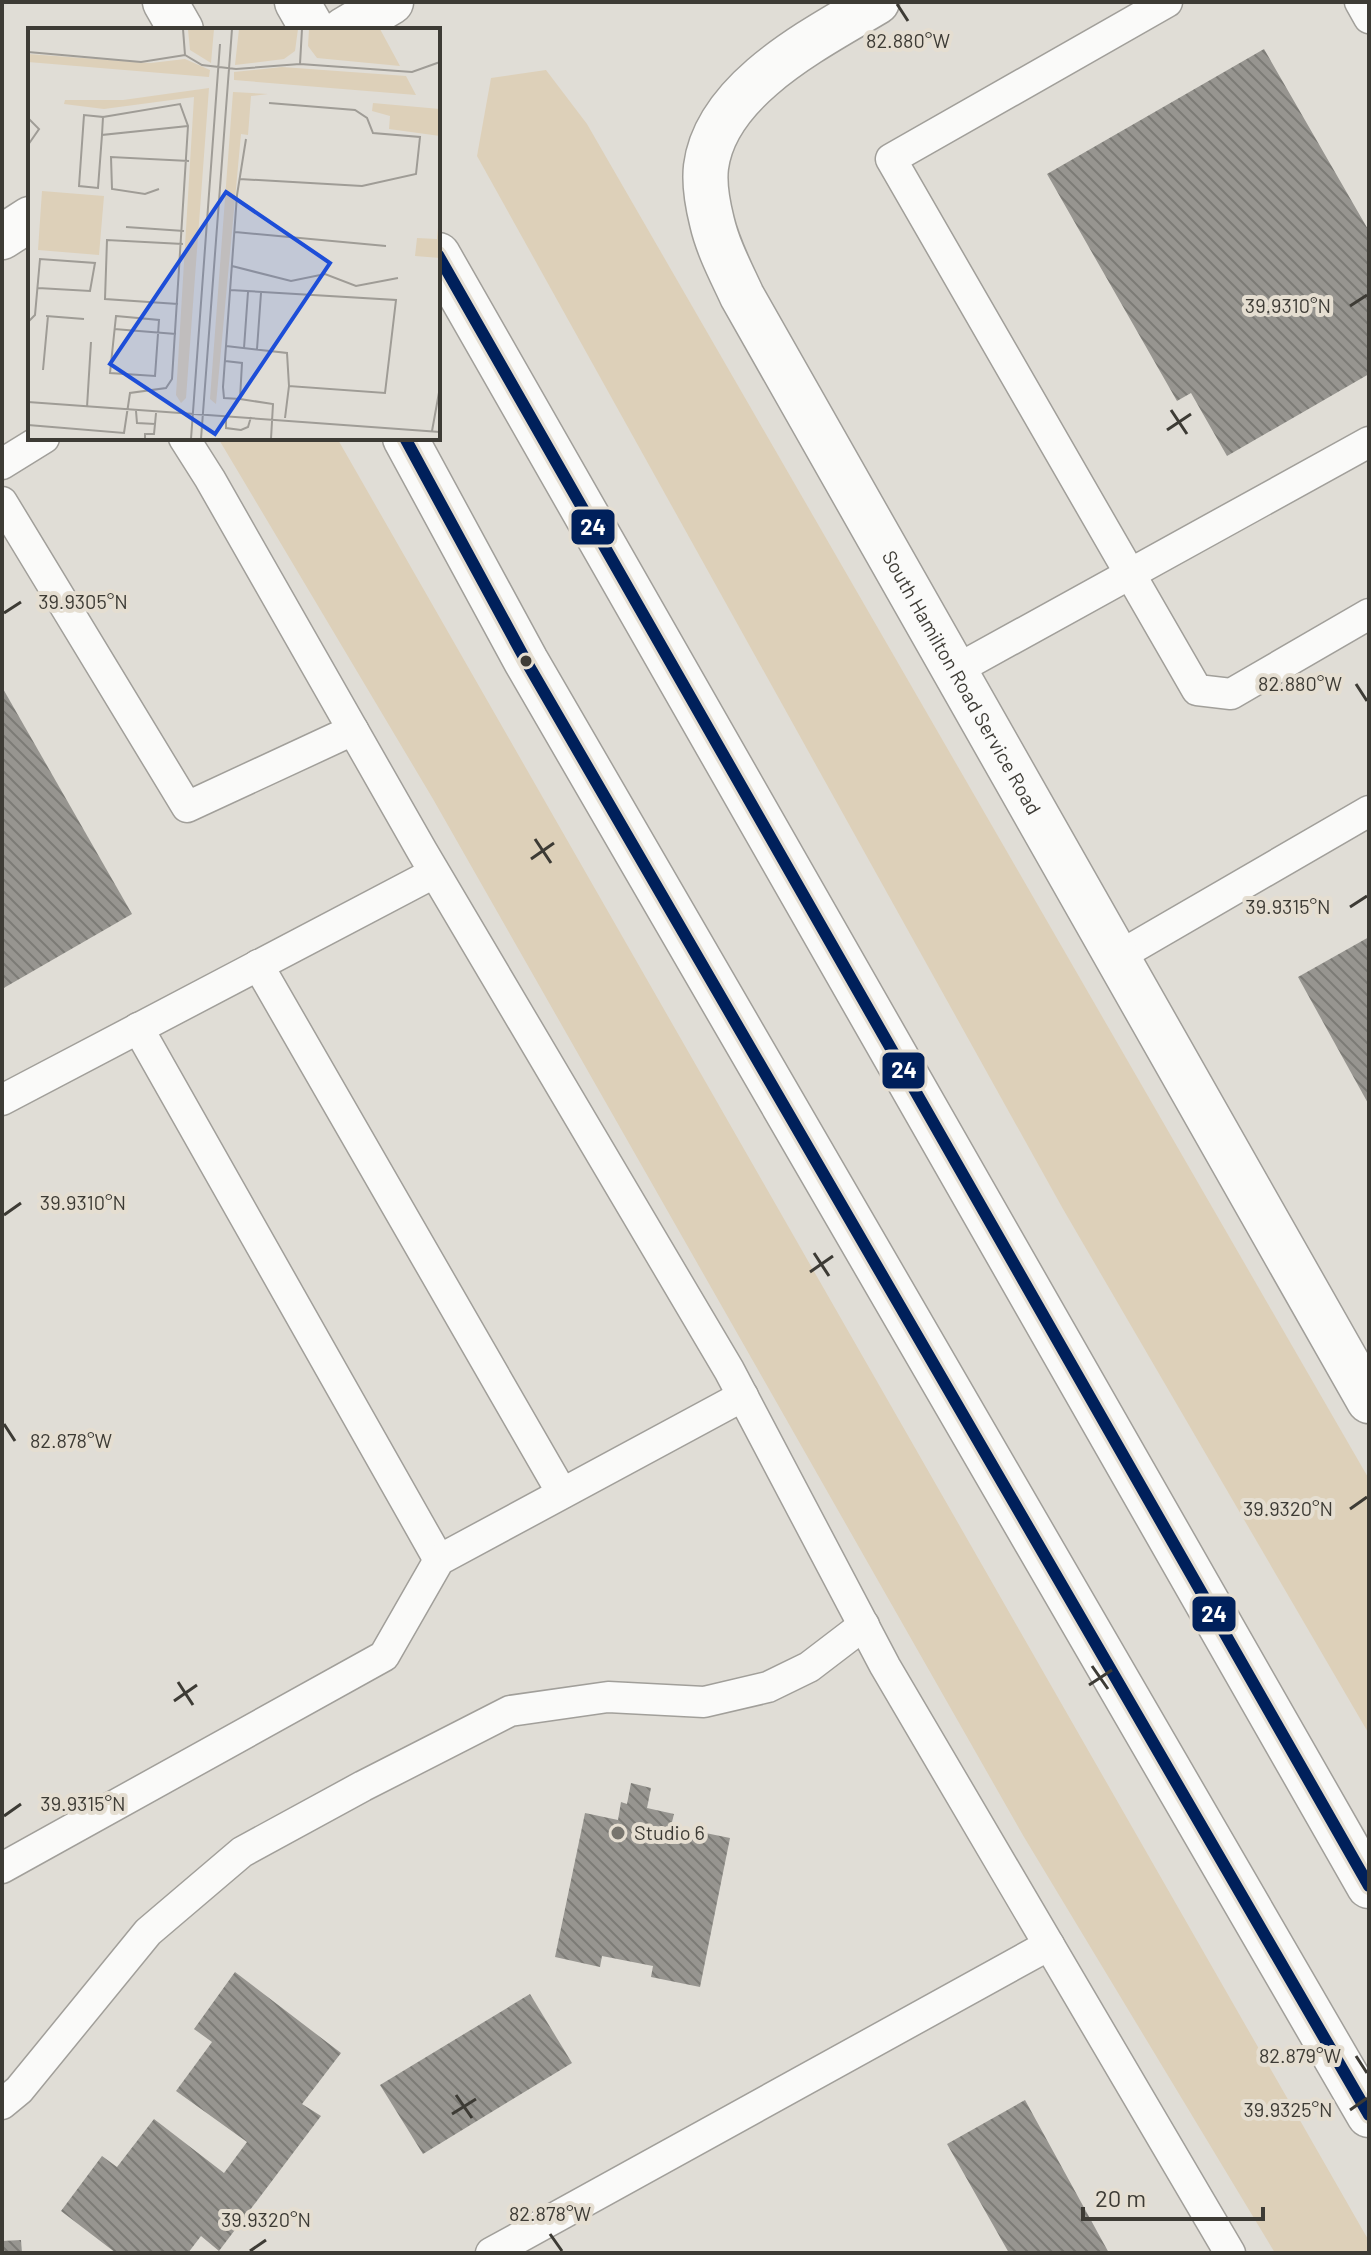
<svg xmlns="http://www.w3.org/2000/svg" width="1371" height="2255" viewBox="0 0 1371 2255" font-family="Barlow,sans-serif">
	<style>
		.grass { fill: #ddd0b9 }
		.building { fill: url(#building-back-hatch) }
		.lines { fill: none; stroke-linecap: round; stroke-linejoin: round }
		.service-casing { stroke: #a19f9a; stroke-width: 33 }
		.minor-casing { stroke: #a19f9a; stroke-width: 47 }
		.tertiary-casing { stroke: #a19f9a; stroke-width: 47 }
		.primary-casing { stroke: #a19f9a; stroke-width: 47 }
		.service { stroke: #fafaf9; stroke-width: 30 }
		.minor { stroke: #fafaf9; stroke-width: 44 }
		.tertiary { stroke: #fafaf9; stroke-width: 44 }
		.primary { stroke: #fafaf9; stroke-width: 44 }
		.bus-1-casing { stroke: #e5ded1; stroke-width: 18 }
		.bus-1 { stroke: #00205b; stroke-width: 12 }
		.ticks { fill: none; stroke: #3d3b35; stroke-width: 3 }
		.bus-dot { fill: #3d3b35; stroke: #e5ded1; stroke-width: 3 }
		.poi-dot { fill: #76746d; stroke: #e5ded1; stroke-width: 3 }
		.labels { text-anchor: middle; stroke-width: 8; stroke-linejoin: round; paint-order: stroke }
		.street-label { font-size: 20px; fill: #3d3b35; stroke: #e5ded1 }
		.poi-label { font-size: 20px; fill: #3d3b35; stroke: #e5ded1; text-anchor: start }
		.inset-road { fill: none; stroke: #9f9c96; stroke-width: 2 }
		.view { fill: #1d4ed8; fill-opacity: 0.15; stroke: #1d4ed8; stroke-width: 4 }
		.inset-edge { fill: none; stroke: #3d3b35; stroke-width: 4 }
		.ticks-label { font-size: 20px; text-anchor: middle; fill: #3d3b35; stroke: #e5ded1; stroke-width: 8; stroke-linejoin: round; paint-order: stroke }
		.line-badge { stroke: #e5ded1; stroke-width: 3 }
		.badge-label { font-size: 22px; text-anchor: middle; font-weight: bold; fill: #fff }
	</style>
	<defs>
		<pattern id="building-back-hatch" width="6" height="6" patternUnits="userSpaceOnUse" patternTransform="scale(2)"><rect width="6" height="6" fill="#979590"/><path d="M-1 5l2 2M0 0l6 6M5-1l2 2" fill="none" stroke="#7c7b76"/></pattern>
	</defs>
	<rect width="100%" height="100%" fill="#e0ddd6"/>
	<!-- grass -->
	<g class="grass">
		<polygon points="546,70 587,124 1369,1479 1369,1734 1063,1209 477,156 491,78"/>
		<polygon points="218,438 337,438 1369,2241 1369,2253 1275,2253 1024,1837 433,799"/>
	</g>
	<!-- building -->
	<g class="building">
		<polygon points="1264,49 1369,231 1369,374 1227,456 1191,393 1177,401 1047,174"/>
		<polygon points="2,687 132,914 2,989"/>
		<polygon points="1369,937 1369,1105 1298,977"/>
		<polygon points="631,1783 651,1788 647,1808 674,1814 671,1826 730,1838 700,1987 651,1977 653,1966 602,1956 600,1967 555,1957 585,1813 618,1820 621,1802 627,1804"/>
		<polygon points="235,1972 341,2053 302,2104 321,2116 219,2251 201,2236 188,2253 116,2253 61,2211 102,2156 117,2167 154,2119 224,2173 247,2142 176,2091 212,2042 194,2029"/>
		<polygon points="530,1994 572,2063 423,2154 380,2085"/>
		<polygon points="1025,2100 1104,2244 1109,2253 1009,2253 947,2144"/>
		<polygon points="21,2240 22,2253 2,2253 2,2241"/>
	</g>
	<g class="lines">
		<!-- service casing -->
		<g class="service-casing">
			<g id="service">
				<polyline points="1167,2 891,159 1197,690 1231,694 1369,614"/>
				<polyline points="1360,2 1369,18"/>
				<polyline points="184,438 210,479 422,851 729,1370 885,1666 1230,2253"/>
				<polyline points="2,464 44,438"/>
				<polyline points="2,502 187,807 353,730"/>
				<polyline points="954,671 1369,442"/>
				<polyline points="1119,956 1369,811"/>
				<polyline points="258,965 562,1493"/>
				<polyline points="138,1028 439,1560"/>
				<polyline points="2,1100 434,873"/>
				<polyline points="2,1868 384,1656 439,1560 743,1396"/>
				<polyline points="2,2104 19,2090 148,1932 242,1852 363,1786 510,1711 608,1697 704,1702 768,1687 809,1667 864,1625"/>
				<polyline points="491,2253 1049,1945"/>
			</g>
		</g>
		<!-- minor casing -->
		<g class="minor-casing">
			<g id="minor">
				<path id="s1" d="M877,2C817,38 716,88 706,167C704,184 708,206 712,222C718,248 731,272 742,296L1369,1401"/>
				<polyline points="2,237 30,219"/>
			</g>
		</g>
		<!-- tertiary casing -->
		<g class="tertiary-casing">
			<polyline id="tertiary" points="344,30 391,2"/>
		</g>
		<!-- primary casing -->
		<g class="primary-casing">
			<g id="primary">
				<polyline points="165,2 181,30"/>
				<polyline points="297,2 313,30"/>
				<polyline points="438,255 1369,1886"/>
				<polyline points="405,438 526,661 1369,2115"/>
			</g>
		</g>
		<!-- service -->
		<use href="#service" class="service"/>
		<!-- minor -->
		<use href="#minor" class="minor"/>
		<!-- tertiary -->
		<use href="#tertiary" class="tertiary"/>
		<!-- primary -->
		<use href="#primary" class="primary"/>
		<!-- bus-1 casing -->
		<g class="bus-1-casing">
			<g id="bus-1">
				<polyline points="438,255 1369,1886"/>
				<polyline points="405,438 526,661 1369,2115"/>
			</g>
		</g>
		<!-- bus-1 -->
		<use href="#bus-1" class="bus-1"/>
	</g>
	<!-- ticks -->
	<path class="ticks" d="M897,4L908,21M1350,306L1367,295M1171,410L1187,434M1167,430L1191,414M4,613L21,602M1356,684L1367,701M535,839L551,863M531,859L554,843M1350,907L1367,896M4,1215L21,1203M814,1253L829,1276M810,1272L833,1256M4,1424L15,1441M1350,1509L1367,1497M1092,1666L1108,1689M178,1682L193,1705M1089,1685L1112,1670M174,1701L197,1685M4,1816L21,1804M1356,2056L1367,2073M456,2095L472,2118M1350,2110L1367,2098M452,2114L476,2099M550,2234L562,2251M250,2251L266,2240"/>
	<!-- markers -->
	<circle class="bus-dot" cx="526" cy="661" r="7"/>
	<circle class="poi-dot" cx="618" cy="1833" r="8"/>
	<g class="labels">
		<!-- street labels -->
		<g class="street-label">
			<text dy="7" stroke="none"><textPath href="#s1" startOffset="826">South Hamilton Road Service Road</textPath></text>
		</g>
		<!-- poi labels -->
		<g class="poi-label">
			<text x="634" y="1840">Studio 6</text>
		</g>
	</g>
	<!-- overview -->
	<g transform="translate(28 28)">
		<rect width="412" height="412" fill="#e0ddd6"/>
		<path d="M160,1H186L183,35L162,22ZM211,1H270L267,23L256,31L207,37ZM281,1H352L372,38L289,30L280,18ZM0,26L123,35L157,31L182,42L181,49L0,34ZM254,39L378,48L388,67L206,52V44ZM181,60L158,370L153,375L148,367L166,69L76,81L36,76L37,72H95ZM205,64L240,66L223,68L220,107L213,106L188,376L182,371ZM345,75L412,81V108L361,101L362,88L344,83ZM14,163L76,168L71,227L10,222ZM412,177V230L387,228L389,210L409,211Z" fill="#ddd0b9"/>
		<path class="inset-road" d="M155,1L157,27M0,24L113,34L157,27L174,37L208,41L272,36L384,44L412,34M272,36L274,1M0,90L11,101L0,117M74,107L75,89L56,87L51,158L70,160L74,107L160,98M211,151L334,158L388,146L392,109L345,105L339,90L327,82L241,75M131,161L117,166L84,161L83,129L161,133M98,199L156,203M207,204L358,218M204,238L263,253L297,246L328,258L370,250M202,262L368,272L357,365L261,358L257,390M150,276L77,271L79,212L155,216M18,288L56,291M88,288L131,292L127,348L82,345ZM0,294L7,287L12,231L67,235L62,263L10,260M86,301L148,306M198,318L259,325L261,358M216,320L220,264M229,321L233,265M197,333L214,335L212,371L196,370L195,359L209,167L218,111M15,342L20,288M212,371L245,376L243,411M0,374L412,404M59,379L63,314M108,383L109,395L127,396L128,385M198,388V400L213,402L220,399L223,389M0,397L96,405L102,365L138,360L144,351L160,98L152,76L75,89M404,403L412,359M117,411V406H126L127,396M163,411L192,16M173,411L204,1"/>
		<path class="view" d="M198,164L302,235L187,406L82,336Z"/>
		<rect width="412" height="412" class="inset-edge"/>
	</g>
	<g class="ticks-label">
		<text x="908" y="48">82.880°W</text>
		<text x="1288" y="313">39.9310°N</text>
		<text x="83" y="609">39.9305°N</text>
		<text x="1300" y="691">82.880°W</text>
		<text x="1288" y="914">39.9315°N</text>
		<text x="83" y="1210">39.9310°N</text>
		<text x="71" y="1448">82.878°W</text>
		<text x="1288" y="1516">39.9320°N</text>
		<text x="83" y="1811">39.9315°N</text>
		<text x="1300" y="2063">82.879°W</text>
		<text x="1288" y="2117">39.9325°N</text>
		<text x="550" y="2221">82.878°W</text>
		<text x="266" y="2227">39.9320°N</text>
	</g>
	<g class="line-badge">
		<rect x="570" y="508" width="46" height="38" rx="8" fill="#00205b"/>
		<rect x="881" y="1051" width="45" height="39" rx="8" fill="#00205b"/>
		<rect x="1191" y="1595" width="46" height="38" rx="8" fill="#00205b"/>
	</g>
	<g class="badge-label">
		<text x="593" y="535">24</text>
		<text x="904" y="1078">24</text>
		<text x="1214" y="1622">24</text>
	</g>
	<!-- border -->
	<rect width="1371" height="2255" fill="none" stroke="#3d3b35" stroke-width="8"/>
	<!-- scale -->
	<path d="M1083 2207v12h180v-12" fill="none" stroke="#3d3b35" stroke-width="4"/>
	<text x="1095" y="2207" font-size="24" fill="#3d3b35" stroke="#e5ded1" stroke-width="6" paint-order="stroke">20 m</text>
</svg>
